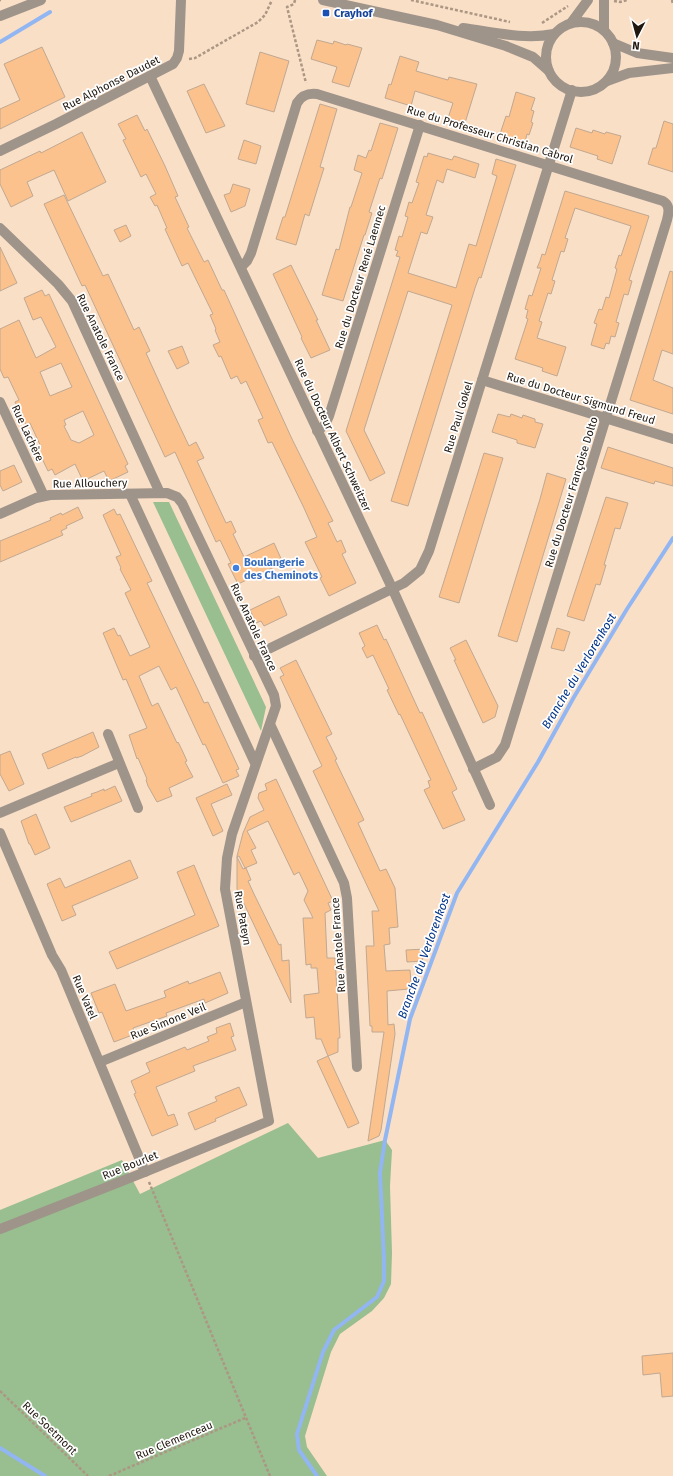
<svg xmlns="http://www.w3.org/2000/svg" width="673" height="1476" viewBox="0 0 673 1476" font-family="'Fira Sans',sans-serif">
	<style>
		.green { fill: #99be8f }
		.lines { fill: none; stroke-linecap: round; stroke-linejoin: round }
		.stream { stroke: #92b6f2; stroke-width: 4 }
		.building { fill: #fbc28d; stroke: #c1a891; fill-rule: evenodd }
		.path { stroke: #ab9784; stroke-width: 2.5; stroke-dasharray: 3 2; stroke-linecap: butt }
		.minor { stroke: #9f948a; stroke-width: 10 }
		.tertiary { stroke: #9f948a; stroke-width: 10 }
		.transit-dot { fill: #1a4fb4; stroke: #fff; stroke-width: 1.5 }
		.shop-dot { fill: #3f7fe0; stroke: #fff; stroke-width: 1.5 }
		.labels { text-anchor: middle; stroke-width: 3.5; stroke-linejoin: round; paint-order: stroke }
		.transit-label { font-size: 11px; font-weight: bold; fill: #164399; stroke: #fff; text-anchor: start }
		.street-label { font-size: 11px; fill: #1f160d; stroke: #fff }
		.shop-label { font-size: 11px; font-weight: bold; fill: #366cbe; stroke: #fff; text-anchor: start }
		.water-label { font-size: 12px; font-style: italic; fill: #023487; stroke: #fff }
	</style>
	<rect width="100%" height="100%" fill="#fadfc7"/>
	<!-- green -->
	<g class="green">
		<polygon points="153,502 169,502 266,707 261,731"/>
		<polygon points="288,1123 318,1158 385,1140 392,1150 390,1186 392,1253 391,1284 384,1298 372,1311 340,1334 331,1352 305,1436 307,1447 327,1476 0,1476 0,1210 122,1160 140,1194"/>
	</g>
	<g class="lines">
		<!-- stream -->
		<g class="stream">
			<polyline points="0,42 50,12"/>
			<polyline points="0,1448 45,1476"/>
			<polyline points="317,1476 299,1450 297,1434 323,1352 334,1330 377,1297 384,1281 384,1259 380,1173 385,1140 410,1019 457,893 538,762 574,697 627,609 673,538"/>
		</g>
	</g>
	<!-- building -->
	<g class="building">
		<polygon points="317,40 333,44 334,41 346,45 347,44 362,48 349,87 332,82 337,67 311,59"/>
		<polygon points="42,47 65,97 0,129 0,109 20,100 4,64"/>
		<polygon points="260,52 289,61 274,112 246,104"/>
		<polygon points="400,56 419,62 416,71 448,80 449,77 477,84 465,123 448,118 453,103 415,91 411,106 385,98 389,84 391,85"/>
		<polygon points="204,84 225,126 206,133 187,91"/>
		<polygon points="516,92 535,98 531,110 534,111 531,122 533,123 529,135 527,134 525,142 500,134 506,116 509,117"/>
		<polygon points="320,104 337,109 320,167 324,168 318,187 309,216 305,214 296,245 276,239 283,217 285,217"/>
		<polygon points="137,115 145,131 147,129 165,166 178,196 175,197 189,227 187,228 204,262 208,260 222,290 224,290 292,439 333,521 328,523 337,542 341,540 346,552 342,554 356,583 329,596 320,578 322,577 305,542 317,537 304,508 272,442 268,443 258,420 263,418 246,381 241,384 237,376 231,379 221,356 219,357 213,345 220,342 215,330 216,329 210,315 213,314 188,263 182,266 165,229 167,228 157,205 155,206 150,197 156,194 146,174 141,177 123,140 126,139 118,124"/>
		<polygon points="664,121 673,124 673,172 648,164 653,148 656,148"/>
		<polygon points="380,123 398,128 382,179 380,178 369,212 372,213 365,235 364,235 343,301 322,295 336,249 339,250 350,207 351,207 362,173 354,170 358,155 366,158 369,150 371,151"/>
		<polygon points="576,128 592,133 593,130 605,134 606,132 621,136 612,164 597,159 598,156 570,147"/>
		<polygon points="82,132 106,182 68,201 54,170 27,182 33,196 11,207 0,184 0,170 40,151 41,153"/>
		<polygon points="244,140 261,146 256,164 238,159"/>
		<polygon points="428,153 452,160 454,156 479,164 475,178 447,169 443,183 437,180 426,215 433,217 427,234 421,232 408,273 456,288 469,244 476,246 497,176 492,174 496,159 516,165 481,278 479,277 475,288 408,506 391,501 452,305 408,291 364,430 385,473 370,481 346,431 400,257 396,256 398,251 395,250 399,236 402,237 408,217 405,216 409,202 412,203 419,183 416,182 424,156 427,157"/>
		<polygon points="233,184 250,189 245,206 231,212 224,195 230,193"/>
		<polygon points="565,191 649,216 629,280 632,281 628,295 624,294 616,322 619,323 615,337 611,336 609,344 606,343 604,349 591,345 597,324 594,323 599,309 602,310 606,297 609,298 617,269 615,268 619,255 621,256 631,226 575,208 565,238 568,239 564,252 561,251 552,280 555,281 551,294 548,293 539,321 542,322 537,338 566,347 557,376 542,371 543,368 515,359 528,319 526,318 528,310 525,309 529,295 532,296 541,268 537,268 540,261 542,254 545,255"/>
		<polygon points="64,195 103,276 108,274 134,330 139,327 150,351 146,353 172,410 189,446 196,442 204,458 197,461 226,523 231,521 236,532 233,534 244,557 274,543 283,563 238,584 228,564 231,563 220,540 216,542 175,452 165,457 85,285 82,286 44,204"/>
		<polygon points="126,225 131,236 120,242 114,230"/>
		<polygon points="0,247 17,283 0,291"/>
		<polygon points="291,265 318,320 316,320 330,350 311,358 301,338 302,337 273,274"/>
		<polygon points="670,271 673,272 673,354 662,350 653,380 673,388 673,414 630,400"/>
		<path d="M42,290L45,296L49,294L128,464L125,466L128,472L109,481L104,471L83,481L75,464L55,475L52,469L48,471L37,448L41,447L30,423L26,425L15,402L19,400L8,377L4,378L0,369V329L19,320L36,358L56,347L41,317L33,320L24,298ZM61,363L72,387L50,396L40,372ZM83,411L94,435L79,443L71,440L64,426L66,425L64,420Z"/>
		<polygon points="182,346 189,363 177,369 168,351"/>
		<polygon points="498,414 510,417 511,414 522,418 523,415 535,419 535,422 543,424 535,448 517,443 517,440 492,432"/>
		<polygon points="608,447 673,468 673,486 655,481 654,484 601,468"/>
		<polygon points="484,453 503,458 459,603 439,597"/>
		<polygon points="14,465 22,482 3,491 0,485 0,471"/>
		<polygon points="547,473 566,479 517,642 498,636 540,499"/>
		<polygon points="606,497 628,503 620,529 615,528 604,565 606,565 600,585 596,584 584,621 567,616"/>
		<polygon points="78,507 83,518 66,526 67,528 61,531 63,535 0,562 0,541 51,520 50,518 61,513 62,515"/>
		<polygon points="114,509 117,515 120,514 152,581 147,583 199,692 204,703 208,702 239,769 236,770 239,776 223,783 205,744 203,745 176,687 171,690 159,666 139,676 152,706 158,703 177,743 178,742 182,750 187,761 185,762 193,777 169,788 172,796 157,802 148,786 146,780 147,779 138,758 137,759 129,735 147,728 126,679 123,680 103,633 114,628 118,636 120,635 130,656 150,647 125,593 131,590 120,569 121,568 116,557 121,555 103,515"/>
		<polygon points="279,596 287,615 264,626 261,621 256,623 250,610"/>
		<polygon points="377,625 384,640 386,639 420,713 422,712 457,789 452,792 465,820 443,829 424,790 430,787 428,781 431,780 400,714 399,715 387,690 389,689 373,655 367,658 362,648 365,646 359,633"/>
		<polygon points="557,628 570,632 564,651 551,648"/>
		<polygon points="466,640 498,706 495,717 483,723 454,660 456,660 450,648"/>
		<polygon points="296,660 332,734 326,737 337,759 335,760 364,820 358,823 380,871 386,869 395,888 398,927 389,928 390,944 384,945 386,971 410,970 411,983 409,983 409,989 387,991 388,1025 394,1024 395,1034 381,1130 379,1136 368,1141 384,1032 372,1032 372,1026 370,1026 366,946 374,946 372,911 379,911 313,771 322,766 280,677 284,675 280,668"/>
		<polygon points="93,732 99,747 82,756 76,758 76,757 48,769 42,754"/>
		<polygon points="10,751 24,784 9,791 0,774 0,755"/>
		<polygon points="276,779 333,901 328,903 331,910 325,913 327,958 335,958 340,1038 338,1038 338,1052 328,1056 359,1123 348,1128 317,1061 328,1056 321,1039 316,1039 314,1017 306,1018 304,995 319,993 317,968 311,968 311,964 306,965 303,918 313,918 304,900 308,891 299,872 294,875 268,821 247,831 256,848 251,850 257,863 245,868 239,856 237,857 243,869 246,868 251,880 248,881 254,894 279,945 281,944 282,961 289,960 291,1003 237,889 237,856 243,833 250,817 264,810 258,798 259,793 267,790 265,784"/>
		<polygon points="227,784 232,795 211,804 223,831 213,836 196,798"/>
		<polygon points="115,786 122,801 71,822 64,807 92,796 91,794 97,792 104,789 104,791"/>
		<polygon points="36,814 50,848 35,855 30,844 29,844 21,821"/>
		<polygon points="130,860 138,878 72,906 76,915 62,921 47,884 60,878 65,888"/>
		<polygon points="194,865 219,926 117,969 109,952 195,915 177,872"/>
		<polygon points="426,949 422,961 407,962 406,950"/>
		<polygon points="220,972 228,993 205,1003 204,999 166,1013 167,1016 133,1028 135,1034 114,1042 102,1012 99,1013 91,993 115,984 126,1011 166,997 164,991 188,981 189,984"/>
		<polygon points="230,1023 234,1036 231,1037 236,1050 193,1066 195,1071 156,1087 168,1116 174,1114 178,1125 152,1136 134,1094 136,1093 131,1081 150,1072 146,1063 185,1047 187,1050 209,1041 207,1037 217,1033 216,1028"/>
		<polygon points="239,1087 247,1105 215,1119 216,1121 195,1130 188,1113 217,1101 215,1097"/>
		<polygon points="673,1353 673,1396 662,1397 660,1373 643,1375 642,1356"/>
	</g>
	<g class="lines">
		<!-- path -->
		<g class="path">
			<polyline points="0,0 1,0"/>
			<polyline points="295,0 294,4 287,7 306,83"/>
			<polyline points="411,0 510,22"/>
			<polyline points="672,0 673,4"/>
			<polyline points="614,1 620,2 627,0"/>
			<polyline points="542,23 568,6"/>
			<polyline points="189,59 195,58 258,22 265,15 272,0"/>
			<polyline points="149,1182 270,1476"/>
			<polyline points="0,1391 88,1476"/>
			<polyline points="109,1476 245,1418"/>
		</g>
		<!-- minor -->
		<g class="minor">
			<polyline points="150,76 393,590 490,805"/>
			<polyline points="0,151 56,124 173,64 177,58 179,51 181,0"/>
			<polyline points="0,228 58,284 72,301 160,493"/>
			<path d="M241,267L247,261L251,253L297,103C302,95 308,93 317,94L663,201C670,205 669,212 667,220L505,745L497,757L473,769"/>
			<polyline points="482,380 673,439"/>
			<polyline points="0,402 44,496"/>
			<polyline points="317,431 325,425 329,416 420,125"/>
			<polyline points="130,494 255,763"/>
			<polyline points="0,514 36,498 50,495 167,493 177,497 182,503 274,695 276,706 232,834 227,858 225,889 269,1121 145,1172 0,1229"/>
			<polyline points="254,656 404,583 420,570 429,551 572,90"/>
			<polyline points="270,724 344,883 347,898 357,1067"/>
			<polyline points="108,734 138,808"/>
			<polyline points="0,813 119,763"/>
			<polyline points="0,833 52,955 61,970 145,1172"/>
			<polyline points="100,1062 246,1002"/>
		</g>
		<!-- tertiary -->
		<g class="tertiary">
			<polyline points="323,0 437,25 506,46 533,57 549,71"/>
			<polyline points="0,16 41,0"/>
			<circle cx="581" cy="57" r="35"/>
			<polyline points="571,23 588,0"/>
			<path d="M463,28C493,32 524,40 554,34"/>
			<polyline points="604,30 604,0"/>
			<polyline points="613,43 637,53 673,58"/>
			<polyline points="607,81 629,73 673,68"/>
		</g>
	</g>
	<!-- markers -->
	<rect class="transit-dot" x="322" y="9" width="8" height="8" rx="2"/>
	<circle class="shop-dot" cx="236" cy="568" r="4"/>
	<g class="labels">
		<!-- transit labels -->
		<g class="transit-label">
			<text x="334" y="17">Crayhof</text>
		</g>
		<!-- street labels -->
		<g class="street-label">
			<text transform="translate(111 83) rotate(-27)" y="4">Rue Alphonse Daudet</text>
			<text transform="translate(490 134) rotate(17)" y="4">Rue du Professeur Christian Cabrol</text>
			<text transform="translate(360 277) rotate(-73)" y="4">Rue du Docteur René Laennec</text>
			<text transform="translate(101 337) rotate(64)" y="4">Rue Anatole France</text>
			<text transform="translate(581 398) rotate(17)" y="4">Rue du Docteur Sigmund Freud</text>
			<text transform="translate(458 417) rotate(-73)" y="4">Rue Paul Gokel</text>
			<text transform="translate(28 433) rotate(65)" y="4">Rue Lachère</text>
			<text transform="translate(333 435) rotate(65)" y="4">Rue du Docteur Albert Schweitzer</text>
			<text transform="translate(90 483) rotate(-1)" y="4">Rue Allouchery</text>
			<text transform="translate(571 492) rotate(-73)" y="4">Rue du Docteur Françoise Dolto</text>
			<text transform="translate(254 627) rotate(65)" y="4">Rue Anatole France</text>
			<text transform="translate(243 918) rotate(80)" y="4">Rue Pateyn</text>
			<text transform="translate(338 945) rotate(-94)" y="4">Rue Anatole France</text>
			<text transform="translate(85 997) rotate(67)" y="4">Rue Vatel</text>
			<text transform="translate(168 1021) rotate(-22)" y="4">Rue Simone Veil</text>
			<text transform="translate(130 1165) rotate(-22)" y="4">Rue Bourlet</text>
			<text transform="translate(50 1428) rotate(44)" y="4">Rue Soetmont</text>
			<text transform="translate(174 1440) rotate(-23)" y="4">Rue Clemenceau</text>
		</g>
		<!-- shop labels -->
		<g class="shop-label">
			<text x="244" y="566">Boulangerie<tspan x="244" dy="13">des Cheminots</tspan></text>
		</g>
		<!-- water labels -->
		<g class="water-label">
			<text transform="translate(579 671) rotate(-59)" y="4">Branche du Verlorenkost</text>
			<text transform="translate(424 956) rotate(-70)" y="4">Branche du Verlorenkost</text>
		</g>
	</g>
	<!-- north arrow -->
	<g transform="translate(637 36) rotate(186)" stroke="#ffffff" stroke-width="3" paint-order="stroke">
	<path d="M0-3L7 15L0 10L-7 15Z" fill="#1f160d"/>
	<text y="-6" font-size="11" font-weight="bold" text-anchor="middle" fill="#1f160d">N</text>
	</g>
</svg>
